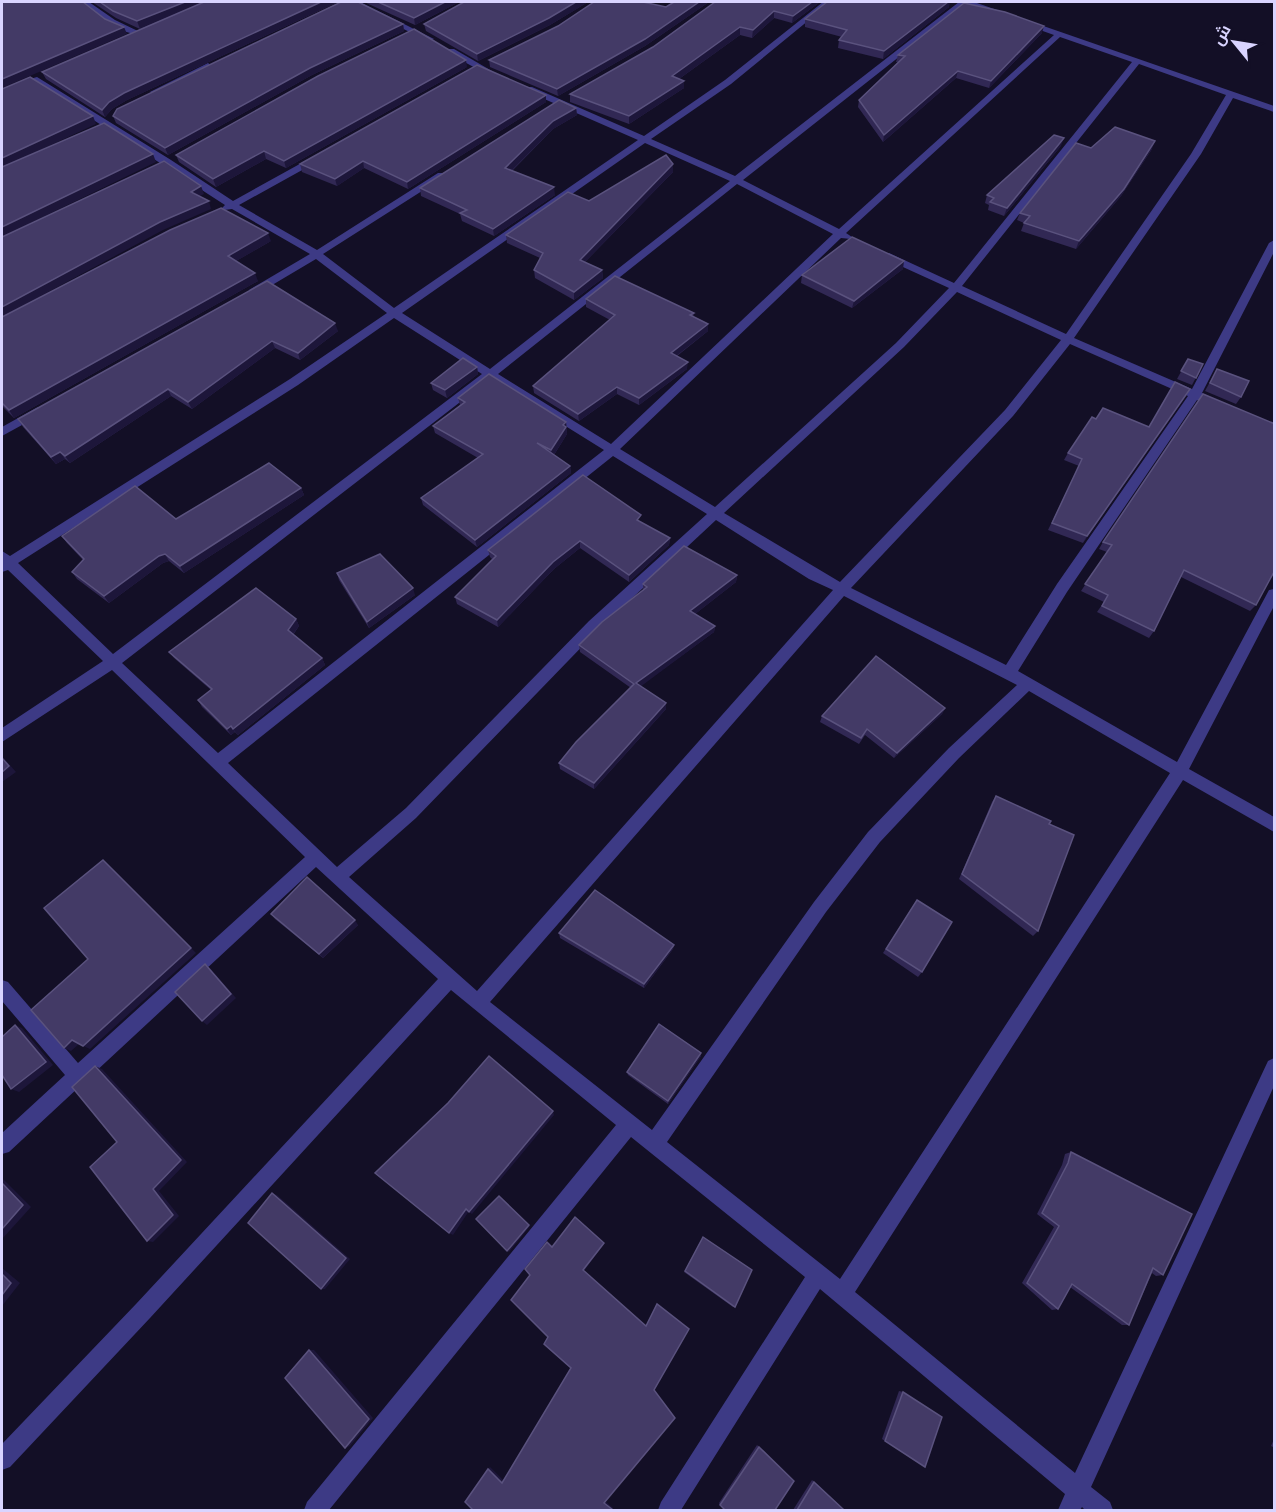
<svg xmlns="http://www.w3.org/2000/svg" width="1276" height="1512" viewBox="0 0 1276 1512" font-family="Overpass,Cairo,sans-serif">
	<style>
		.lines { fill: none; stroke-linecap: round; stroke-linejoin: round }
		.minor { fill: #3d3a85; fill-rule: evenodd }
		.wall { fill: #312854 }
		.shaded-wall { fill: #1d163a }
		.building { fill: #433a66; stroke: #5a527e; stroke-width: 1.5 }
	</style>
	<rect width="100%" height="100%" fill="#130f26"/>
	<g class="lines">
		<!-- minor -->
		<g class="minor">
			<path d="M81,2H89L115,20L142,33C129,40 91,12 81,2Z"/>
			<polygon points="351,2 360,2 434,39 427,41"/>
			<path d="M823,2H831L731,84L651,139L735,176L959,2H974L1274,106V112L1233,98L1201,154L1074,338L1192,389L1269,243L1274,240V252L1202,393L1225,405L1219,409L1197,400L1067,592L1018,671L1177,762L1269,590L1274,589V606L1189,769L1274,817V832L1183,780L855,1292L1075,1473L1268,1061L1274,1058V1086L1091,1487L1110,1502L1113,1510H1085L1082,1507L1080,1510H1058L1065,1494L820,1289L681,1510H658L661,1502L805,1277L631,1137L329,1510H304L307,1502L616,1125L451,990L150,1318L10,1467L2,1470V1444L136,1304L438,979L316,867L9,1152L2,1154V1133L65,1075L2,1001V980L8,982L78,1063L305,857L112,670L2,742V728L103,661L8,570L2,572V551L10,556L290,379L387,313L316,259L257,294H249V290L310,254L232,209L224,210L222,208L225,205L30,79L37,77L171,160L233,201L316,155H322V159L239,205L317,250L438,173H444V177L323,254L394,308L638,140L526,91V87H532L644,136L725,80ZM966,4L1054,35L839,229L743,180ZM1060,37L1132,62L954,283L889,253H881V257L949,288L896,343L715,507L620,449L841,238L851,239L852,237L846,233ZM1139,64L1226,95L1191,154L1066,334L962,286ZM645,143L730,181L490,369L402,313ZM737,184L833,234L611,444L498,374ZM957,292L1061,340L1005,410L840,582L724,513L904,347ZM394,318L482,374L113,654L18,563L298,385ZM1070,344L1188,396L1057,584L1006,665L851,588L1013,416ZM490,379L604,450L218,753L122,663ZM613,456L707,514L589,621L406,808L337,867L228,763ZM716,520L809,579L833,590L477,991L349,877L416,818L599,629ZM844,596L1017,685L949,748L868,832L814,902L652,1130L490,1002ZM1029,691L1170,773L840,1279L667,1142L826,912L880,842L959,758Z"/>
			<polygon points="448,49 454,49 497,74 490,76 448,53"/>
			<polygon points="208,63 212,66 211,68 157,94 150,92"/>
			<polygon points="38,407 44,411 42,414 2,436 2,427"/>
		</g>
	</g>
	<!-- wall -->
	<g class="wall">
		<polygon points="92,2 338,2 127,100 112,109 105,117 46,79 42,72 193,6 140,29 116,18"/>
		<polygon points="364,2 459,2 415,25"/>
		<polygon points="464,2 588,2 550,25 478,61 426,31 424,24"/>
		<polygon points="674,2 709,2 645,46 558,96 490,67 489,60 558,26 666,7"/>
		<polygon points="715,2 820,2 792,23 774,18 752,38 740,35 679,79 684,88 629,124 570,102 570,94 653,47"/>
		<polygon points="949,7 883,59 838,48 839,40 842,37 805,27 805,19"/>
		<polygon points="403,24 404,31 312,75 168,155 116,123 113,116"/>
		<polygon points="1042,33 989,88 956,78 883,142 858,107 859,100 898,62 896,62 898,55"/>
		<polygon points="467,67 286,168 266,159 216,187 179,162 176,155"/>
		<polygon points="546,95 546,102 408,189 364,168 337,186 302,172 300,164"/>
		<polygon points="576,108 577,115 553,129 512,171 555,195 494,236 462,221 460,214 421,196 420,188"/>
		<polygon points="1061,146 1004,216 988,210 989,205 985,203 987,195"/>
		<polygon points="1091,148 1152,149 1121,196 1076,249 1021,231 1024,223 1017,220 1020,213"/>
		<polygon points="673,164 673,172 585,262 602,270 603,278 574,300 535,278 534,270 540,258 507,243 506,235 589,201"/>
		<polygon points="271,241 236,261 258,281 14,418 2,406 2,317"/>
		<polygon points="903,269 852,308 801,283 802,275"/>
		<polygon points="267,281 338,331 300,360 275,348 192,409 171,396 70,463 65,459 56,464 23,427 18,419"/>
		<polygon points="586,299 694,313 693,317 708,331 677,356 687,369 639,405 617,394 579,421 534,393 533,386 610,320 586,307"/>
		<polygon points="1188,359 1203,364 1192,385 1177,379"/>
		<polygon points="477,367 478,374 447,398 433,390 431,383"/>
		<polygon points="1217,369 1241,397 1236,404 1205,391"/>
		<polygon points="1190,389 1083,543 1048,530 1079,466 1064,460 1068,453 1096,419 1149,427"/>
		<polygon points="458,398 566,422 567,434 554,455 570,466 571,473 477,547 423,505 421,498 478,458 435,433 433,426 460,405"/>
		<polygon points="1275,424 1256,605 1250,611 1181,577 1154,631 1149,638 1097,612 1104,602 1081,591 1107,552 1099,549 1103,542"/>
		<polygon points="301,488 304,495 184,573 169,561 163,563 109,603 77,579 72,572 83,560 67,543 62,536 176,519"/>
		<polygon points="641,522 670,538 669,545 629,582 580,548 554,569 498,627 457,604 455,597 492,559 490,557 488,550"/>
		<polygon points="337,573 415,595 369,628 339,580"/>
		<polygon points="737,575 736,582 695,614 715,626 714,632 640,686 666,703 666,709 594,789 560,769 559,763 631,688 580,652 579,645 643,590 643,584"/>
		<polygon points="296,619 299,626 293,635 322,658 325,665 238,735 235,732 231,735 202,707 198,700 211,690 174,658 169,652"/>
		<polygon points="945,708 942,714 894,758 865,735 859,744 820,722 822,716"/>
		<polygon points="996,796 1049,824 1038,931 1033,936 959,879 992,802"/>
		<polygon points="917,900 922,972 918,977 883,953"/>
		<polygon points="271,914 358,925 323,958 275,919"/>
		<polygon points="559,933 674,945 673,949 644,988 560,938"/>
		<polygon points="701,1053 701,1056 668,1104 628,1075 627,1072"/>
		<polygon points="1071,1152 1163,1275 1156,1276 1152,1273 1129,1325 1122,1325 1070,1287 1058,1309 1052,1310 1022,1283 1054,1227 1037,1214 1062,1165 1065,1154"/>
		<polygon points="703,1237 735,1307 733,1307 684,1272"/>
		<polygon points="899,1391 903,1392 925,1467 882,1439"/>
		<polygon points="1275,1437 1275,1448 1271,1446"/>
		<polygon points="757,1445 794,1481 720,1505 719,1503"/>
		<polygon points="812,1480 844,1510 793,1510"/>
	</g>
	<!-- shaded-wall -->
	<g class="shaded-wall">
		<polygon points="185,2 204,2 140,29 137,21"/>
		<polygon points="321,2 338,2 127,100 112,109 105,117 102,110 109,102 124,93"/>
		<polygon points="445,2 459,2 415,25 414,18"/>
		<polygon points="576,2 588,2 550,25 478,61 477,54"/>
		<polygon points="699,2 709,2 645,46 558,96 557,89"/>
		<polygon points="812,2 820,2 792,23 793,16"/>
		<polygon points="948,2 950,2 949,7 883,59 884,51"/>
		<polygon points="774,11 774,18 752,38 753,30"/>
		<polygon points="403,24 404,31 312,75 168,155 165,148 310,68"/>
		<polygon points="1044,26 1042,33 989,88 991,81"/>
		<polygon points="124,27 127,34 2,88 2,79"/>
		<polygon points="740,27 740,35 672,84 672,76"/>
		<polygon points="466,60 467,67 286,168 284,161"/>
		<polygon points="958,71 956,78 883,142 884,135"/>
		<polygon points="684,81 684,88 629,124 629,116"/>
		<polygon points="546,95 546,102 408,189 407,182"/>
		<polygon points="576,108 577,115 553,129 506,176 505,168 553,121"/>
		<polygon points="93,116 96,124 2,168 2,158"/>
		<polygon points="1064,138 1061,146 1004,216 1007,208"/>
		<polygon points="1155,141 1152,149 1121,196 1076,249 1079,241"/>
		<polygon points="264,151 266,159 216,187 213,179"/>
		<polygon points="153,154 156,162 2,237 2,227"/>
		<polygon points="363,161 364,168 337,186 335,179"/>
		<polygon points="673,164 673,172 580,267 580,260"/>
		<polygon points="201,186 204,194 194,199 191,192"/>
		<polygon points="554,187 555,195 494,236 493,229"/>
		<polygon points="209,201 211,209 163,230 2,317 2,307 160,222"/>
		<polygon points="268,233 271,241 231,264 228,256"/>
		<polygon points="904,261 903,269 852,308 854,301"/>
		<polygon points="602,270 603,278 574,300 574,292"/>
		<polygon points="255,273 258,281 14,418 9,410"/>
		<polygon points="335,323 338,331 300,360 298,353"/>
		<polygon points="708,324 708,331 671,360 671,353"/>
		<polygon points="272,341 275,348 192,409 188,402"/>
		<polygon points="688,362 687,369 639,405 639,398"/>
		<polygon points="477,367 478,374 447,398 445,390"/>
		<polygon points="617,387 617,394 579,421 578,414"/>
		<polygon points="168,389 171,396 70,463 65,456"/>
		<polygon points="1190,389 1186,396 1083,543 1087,536"/>
		<polygon points="566,422 567,434 552,458 551,450 563,425"/>
		<polygon points="60,452 65,459 56,464 51,457"/>
		<polygon points="570,466 571,473 477,547 475,540"/>
		<polygon points="301,488 304,495 184,573 180,566"/>
		<polygon points="670,538 669,545 629,582 629,575"/>
		<polygon points="580,541 580,548 554,569 498,627 497,620 553,562"/>
		<polygon points="165,554 169,561 163,563 109,603 104,596 159,556"/>
		<polygon points="737,575 736,582 690,618 690,611"/>
		<polygon points="413,588 415,595 369,628 367,622"/>
		<polygon points="296,619 299,626 291,637 288,630"/>
		<polygon points="715,626 714,632 636,690 636,683"/>
		<polygon points="322,658 325,665 238,735 233,729"/>
		<polygon points="666,703 666,709 594,789 594,783"/>
		<polygon points="945,708 942,714 894,758 897,753"/>
		<polygon points="231,726 235,732 231,735 227,729"/>
		<polygon points="2,756 16,772 2,782"/>
		<polygon points="103,860 196,953 90,1049 83,1046"/>
		<polygon points="355,920 358,925 323,958 319,954"/>
		<polygon points="674,945 673,949 644,988 644,984"/>
		<polygon points="205,964 210,968 236,998 207,1025 202,1021"/>
		<polygon points="15,1025 22,1028 53,1065 19,1092 11,1089"/>
		<polygon points="72,1040 79,1044 71,1051 64,1048"/>
		<polygon points="701,1053 701,1056 668,1104 668,1101"/>
		<polygon points="95,1066 102,1069 187,1162 159,1191 179,1216 153,1242 147,1241 153,1189"/>
		<polygon points="553,1111 554,1115 472,1214 469,1212"/>
		<polygon points="2,1179 4,1180 31,1207 2,1239"/>
		<polygon points="272,1193 277,1195 350,1259 325,1289 321,1289"/>
		<polygon points="499,1196 530,1226 509,1252 507,1251"/>
		<polygon points="466,1209 469,1211 453,1235 449,1233"/>
		<polygon points="604,1243 604,1244 584,1271 583,1270"/>
		<polygon points="2,1268 20,1283 2,1306"/>
		<polygon points="309,1350 314,1350 373,1418 350,1446 345,1448"/>
		<polygon points="490,1467 504,1481 502,1483 488,1469"/>
		<polygon points="604,1500 613,1508 613,1510 604,1503"/>
	</g>
	<!-- building -->
	<g class="building">
		<polygon points="2,2 83,2 105,19 124,27 2,79"/>
		<polygon points="100,2 185,2 137,21 113,11"/>
		<polygon points="204,2 321,2 124,93 109,102 102,110 42,72"/>
		<polygon points="341,2 358,2 403,24 310,68 165,148 113,116 117,109"/>
		<polygon points="378,2 445,2 414,18"/>
		<polygon points="464,2 576,2 549,18 477,54 424,24"/>
		<polygon points="594,2 643,2 666,7 674,2 699,2 645,39 557,89 489,60 558,26"/>
		<polygon points="715,2 812,2 793,16 774,11 753,30 740,27 672,76 684,81 629,116 570,94 653,47"/>
		<polygon points="827,2 948,2 884,51 839,40 847,30 805,19"/>
		<polygon points="964,3 1005,12 1044,26 991,81 958,71 884,135 859,100 905,56 898,55"/>
		<polygon points="414,29 466,60 284,161 264,151 213,179 176,155 318,76"/>
		<polygon points="477,65 546,95 407,182 363,161 335,179 300,164"/>
		<polygon points="30,77 93,116 2,158 2,89"/>
		<polygon points="559,100 576,108 553,121 505,168 554,187 493,229 460,213 467,210 420,188"/>
		<polygon points="104,123 153,154 2,227 2,167"/>
		<polygon points="1115,127 1155,141 1124,189 1079,241 1024,223 1030,216 1020,213 1076,143 1091,148"/>
		<polygon points="1054,135 1064,138 1007,208 990,202 994,198 987,195"/>
		<polygon points="666,155 673,164 580,260 602,270 574,292 534,270 543,253 506,235 568,192 589,201"/>
		<polygon points="164,161 201,186 191,192 209,201 160,222 2,307 2,237"/>
		<polygon points="221,208 268,233 228,256 255,273 9,410 2,403 2,317 170,230"/>
		<polygon points="852,237 904,261 854,301 802,275"/>
		<polygon points="615,276 694,313 690,315 708,324 671,353 688,362 639,398 617,387 578,414 533,386 615,315 586,299"/>
		<polygon points="267,281 335,323 298,353 272,341 188,402 168,389 65,456 60,452 51,457 18,419"/>
		<polygon points="463,358 477,367 445,390 431,383"/>
		<polygon points="1188,359 1203,364 1196,378 1181,371"/>
		<polygon points="1217,369 1249,381 1241,397 1210,383"/>
		<polygon points="489,374 566,422 563,425 566,427 551,450 537,443 570,466 475,540 421,498 483,454 433,426 465,402 458,398"/>
		<polygon points="1175,382 1190,389 1087,536 1052,523 1082,459 1068,453 1092,417 1096,419 1103,408 1149,427"/>
		<polygon points="1203,394 1275,424 1275,570 1256,605 1184,570 1154,631 1102,606 1108,595 1085,584 1112,545 1103,542"/>
		<polygon points="269,463 301,488 180,566 165,554 159,556 104,596 72,572 84,559 62,536 135,486 176,519"/>
		<polygon points="583,475 641,515 637,520 670,538 629,575 580,541 553,562 497,620 455,597 496,556 488,550"/>
		<polygon points="684,546 737,575 690,611 715,626 636,683 666,703 594,783 559,763 576,742 634,684 579,645 602,622 647,587 643,584"/>
		<polygon points="380,554 413,588 367,622 337,573"/>
		<polygon points="256,588 296,619 288,630 322,658 233,729 231,726 227,729 198,700 212,689 169,652"/>
		<polygon points="876,656 945,708 897,753 867,729 861,738 822,716"/>
		<polygon points="2,758 9,766 2,772"/>
		<polygon points="996,796 1051,821 1049,824 1074,835 1038,931 962,874"/>
		<polygon points="103,860 191,948 83,1046 72,1040 64,1048 31,1010 88,959 44,908"/>
		<polygon points="307,877 355,920 319,954 271,914"/>
		<polygon points="595,890 674,945 644,984 559,933"/>
		<polygon points="917,900 952,922 922,972 886,949"/>
		<polygon points="205,964 231,994 202,1021 175,992"/>
		<polygon points="659,1024 701,1053 668,1101 627,1072"/>
		<polygon points="15,1025 46,1062 11,1089 2,1075 2,1037"/>
		<polygon points="489,1056 553,1111 469,1212 466,1209 449,1233 375,1173 448,1103"/>
		<polygon points="95,1066 181,1160 153,1189 173,1215 147,1241 90,1167 117,1142 72,1087"/>
		<polygon points="1071,1152 1192,1214 1163,1275 1153,1268 1129,1325 1072,1284 1058,1309 1027,1283 1059,1226 1042,1213 1068,1163"/>
		<polygon points="2,1183 23,1205 2,1229"/>
		<polygon points="272,1193 346,1258 321,1289 248,1223"/>
		<polygon points="499,1196 529,1225 507,1251 476,1219"/>
		<polygon points="575,1217 604,1243 583,1270 646,1326 657,1304 689,1329 654,1390 675,1418 604,1503 613,1510 473,1510 465,1502 488,1469 502,1483 571,1368 544,1344 548,1337 511,1300 530,1275 525,1269 547,1242 552,1247"/>
		<polygon points="703,1237 752,1270 735,1307 685,1271"/>
		<polygon points="2,1274 11,1283 2,1295"/>
		<polygon points="309,1350 369,1419 345,1448 285,1378"/>
		<polygon points="903,1392 942,1417 925,1467 885,1441"/>
		<polygon points="759,1447 794,1481 775,1510 725,1510 720,1505"/>
		<polygon points="814,1482 844,1510 797,1510"/>
	</g>
	<!-- border -->
	<rect width="1276" height="1512" fill="none" stroke="#d9d4ff" stroke-width="6"/>
	<!-- north arrow -->
	<g transform="translate(1234 42) rotate(300)" stroke="#130f26" stroke-width="4.5" paint-order="stroke">
	<path d="M0-4.5L10 22L0 15L-10 22Z" fill="#d9d4ff"/>
	<text y="-9" font-size="16" font-weight="bold" text-anchor="middle" fill="#d9d4ff">ش</text>
	</g>
</svg>
